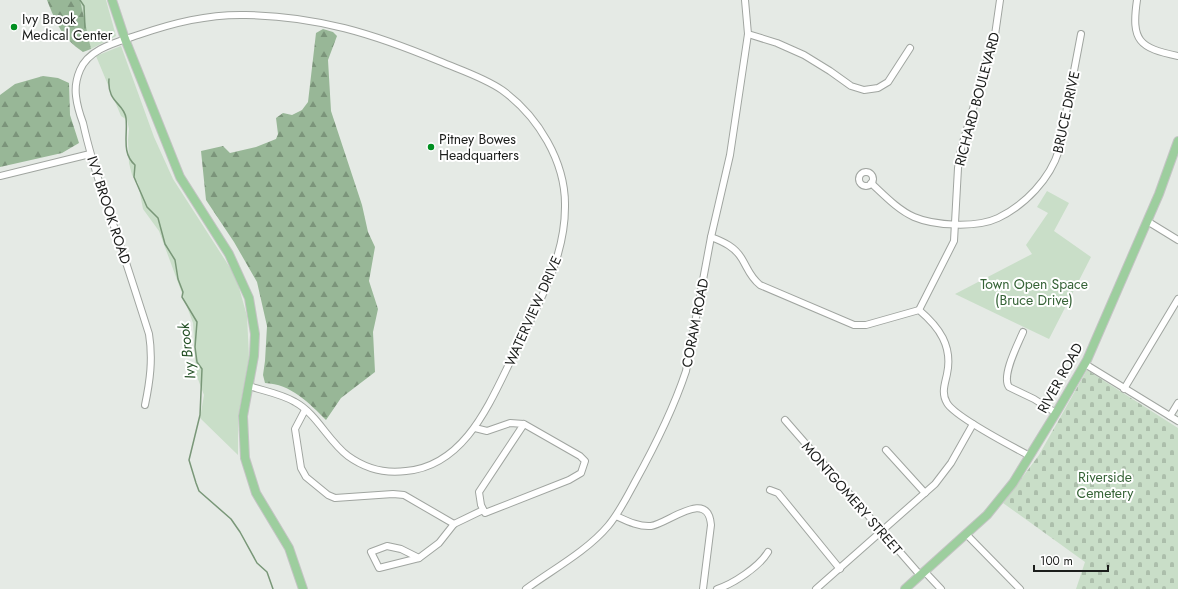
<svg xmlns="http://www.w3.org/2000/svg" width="1178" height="589" viewBox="0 0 1178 589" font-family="Jost,sans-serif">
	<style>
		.green { fill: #c9dec8 }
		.forest { fill: url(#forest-firs) }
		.cemetery { fill: url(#cemetery-stones) }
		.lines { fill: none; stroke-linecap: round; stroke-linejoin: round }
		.stream { stroke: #799778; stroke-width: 1.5 }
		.minor-casing { stroke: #a0a5a0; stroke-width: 8 }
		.major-casing { stroke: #c4c4c4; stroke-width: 10 }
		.minor { stroke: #fff; stroke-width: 6 }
		.major { stroke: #9dce9e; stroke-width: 8 }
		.poi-dot { fill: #008f20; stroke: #fff; stroke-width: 1.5 }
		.labels { text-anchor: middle; stroke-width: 4; stroke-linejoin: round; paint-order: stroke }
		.poi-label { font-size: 14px; fill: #1b1d1b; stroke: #fff; text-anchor: start }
		.street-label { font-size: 14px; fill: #1b1d1b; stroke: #fff }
		.park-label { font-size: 14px; fill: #366337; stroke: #fff }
		.water-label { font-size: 15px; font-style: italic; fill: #224f24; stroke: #fff }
	</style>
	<defs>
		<pattern id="forest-firs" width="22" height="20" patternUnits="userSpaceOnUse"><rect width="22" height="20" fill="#98b797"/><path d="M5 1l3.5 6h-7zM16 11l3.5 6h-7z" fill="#7b947a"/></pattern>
		<pattern id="cemetery-stones" width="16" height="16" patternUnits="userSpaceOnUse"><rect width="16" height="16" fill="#c9dec8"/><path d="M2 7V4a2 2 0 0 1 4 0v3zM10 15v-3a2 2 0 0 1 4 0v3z" fill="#acbeab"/></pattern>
	</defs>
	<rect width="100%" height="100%" fill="#e5eae5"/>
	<!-- green -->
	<g class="green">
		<polygon points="78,0 106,0 116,36 91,49 81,6"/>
		<polygon points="121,46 154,137 173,179 236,277 247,316 249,357 238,417 238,455 200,418 204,395 196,374 193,323 159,231 143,209 138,183 132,175 129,163 128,140 129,129 127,120 121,116 96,56"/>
		<polygon points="1047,191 1069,203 1054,231 1091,257 1049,339 955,294 1032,254 1026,245 1048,213 1037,207"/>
	</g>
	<!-- forest -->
	<g class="forest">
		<path d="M47,0H80L91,49L83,52C62,38 56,23 47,0Z"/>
		<path d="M323,29L333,32L337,36L328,60L331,111L362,205L368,232L375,247L369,281L378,309L373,332L375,372L341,398L326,420C309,403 291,384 265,383L263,375L265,361L267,326L257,282L234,242L206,200L201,151L223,146L230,153L256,147L276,139L278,134L276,118L283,113L292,115L302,110L308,102L316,33Z"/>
		<polygon points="43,76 58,78 69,83 70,115 79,143 62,153 0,167 0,95 15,84"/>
	</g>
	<!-- cemetery -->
	<polygon class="cemetery" points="1087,370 1178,428 1178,589 1076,589 1085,562 1003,503 1039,455"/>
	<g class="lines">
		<!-- stream -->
		<g class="stream">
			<polyline points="80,0 84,6 85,28"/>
			<path d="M109,79C107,103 124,103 126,118C128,134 121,153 135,165L134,177L147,207L158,218L165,244L175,260L178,279L183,292L182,297L197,322L195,347L197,362L202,369L200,415L189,460L196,483L199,491L231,519L240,532L257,563L267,572L273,589"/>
		</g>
		<!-- minor casing -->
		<g class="minor-casing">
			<g id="minor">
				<path d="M1137,0C1131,41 1139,48 1178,56"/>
				<polyline points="748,34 777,43 804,55 830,71 851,86 864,90 878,88 888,82 910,48"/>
				<circle cx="866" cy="179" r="7"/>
				<polyline points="0,176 90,154"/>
				<path d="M871,183C884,195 898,210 914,217C935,226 977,228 998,218C1025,205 1050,179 1059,150L1081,34"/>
				<polyline points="1147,221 1178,240"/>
				<path d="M711,237C724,242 735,247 742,259C748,269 750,277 760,285L854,325H866L919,310C939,327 953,346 947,374C945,384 941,393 947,403C955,417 1013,447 1030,456"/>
				<polyline points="919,310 954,241 958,168 961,149 995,35 1000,0"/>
				<path d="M1023,332C1018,344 1001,376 1009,387L1034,399L1056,413"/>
				<polyline points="1085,364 1178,421"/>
				<polyline points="1124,389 1178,299"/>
				<path d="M145,405C150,381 153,359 149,334C135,290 121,246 106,203C97,176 89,150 83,123C80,115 77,105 76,96C75,88 77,77 80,70C89,48 118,42 138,35C173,23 208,14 246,15C317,16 374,34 439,61C460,70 483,77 502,90C538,116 566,162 565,207C565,263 533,313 510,362C488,407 463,466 406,471C384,474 366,469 348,456C328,441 317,414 295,402C282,394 264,391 249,386"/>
				<polyline points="305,410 295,429 301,468 306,477 328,495 335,498 393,494 404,495 454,524"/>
				<polyline points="1170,416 1178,403"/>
				<polyline points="785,420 920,575"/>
				<polyline points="475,428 487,431 510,423 524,424 580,456 585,461 581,473 569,480 485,513 481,505 479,492 524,424"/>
				<polyline points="886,450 925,493"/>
				<polyline points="770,490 778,493 840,569"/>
				<path d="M616,516C627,521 639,527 651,526C669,523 708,488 711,525L703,589"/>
				<polyline points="967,535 1020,589"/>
				<polygon points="387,546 401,549 419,558 379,568 371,552"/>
				<polyline points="419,558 439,543 454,524 483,510"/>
				<polyline points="925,572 941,589"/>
				<path d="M526,589C552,570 587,551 608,526C619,513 627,497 635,482C655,446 673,410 686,371L711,237L730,155L748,34L745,0"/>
				<path d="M717,589C733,584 759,567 768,552"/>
				<polyline points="816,589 935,484 951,463 973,424"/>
			</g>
		</g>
		<!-- major casing -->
		<g class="major-casing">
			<g id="major">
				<polyline points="112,0 125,39 180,177 229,254 249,298 255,334 254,356 243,416 245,458 256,493 289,548 303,589"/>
				<polyline points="905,589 987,515 1013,483 1056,413 1087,360 1159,194 1178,141"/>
			</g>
		</g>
		<!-- minor -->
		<use href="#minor" class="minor"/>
		<!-- major -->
		<use href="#major" class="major"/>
	</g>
	<!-- markers -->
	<g class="poi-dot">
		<circle cx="14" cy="27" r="4"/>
		<circle cx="431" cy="147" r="4"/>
	</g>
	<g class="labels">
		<!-- poi labels -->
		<g class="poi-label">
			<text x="22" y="24">Ivy Brook<tspan x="22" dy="16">Medical Center</tspan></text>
			<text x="439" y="144">Pitney Bowes<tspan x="439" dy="16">Headquarters</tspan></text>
		</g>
		<!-- street labels -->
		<g class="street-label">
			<text transform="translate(977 99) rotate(-75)" y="5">RICHARD BOULEVARD</text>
			<text transform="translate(1066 112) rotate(-78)" y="5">BRUCE DRIVE</text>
			<text transform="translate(109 210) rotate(72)" y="5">IVY BROOK ROAD</text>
			<text transform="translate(533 311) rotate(-66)" y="5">WATERVIEW DRIVE</text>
			<text transform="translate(695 323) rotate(-79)" y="5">CORAM ROAD</text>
			<text transform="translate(1060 378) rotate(-61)" y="5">RIVER ROAD</text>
			<text transform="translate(852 498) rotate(49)" y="5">MONTGOMERY STREET</text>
		</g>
		<!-- park labels -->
		<g class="park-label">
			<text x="1034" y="289">Town Open Space<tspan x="1034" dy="16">(Bruce Drive)</tspan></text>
			<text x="1105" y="482">Riverside<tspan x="1105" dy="16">Cemetery</tspan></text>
		</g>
		<!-- water labels -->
		<g class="water-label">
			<text transform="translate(187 351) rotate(-97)" y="5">Ivy Brook</text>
		</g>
	</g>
	<!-- scale -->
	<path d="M1034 565v6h74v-6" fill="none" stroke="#1b1d1b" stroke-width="2"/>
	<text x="1040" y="565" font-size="12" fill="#1b1d1b" stroke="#ffffff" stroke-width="3" paint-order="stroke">100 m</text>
</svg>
